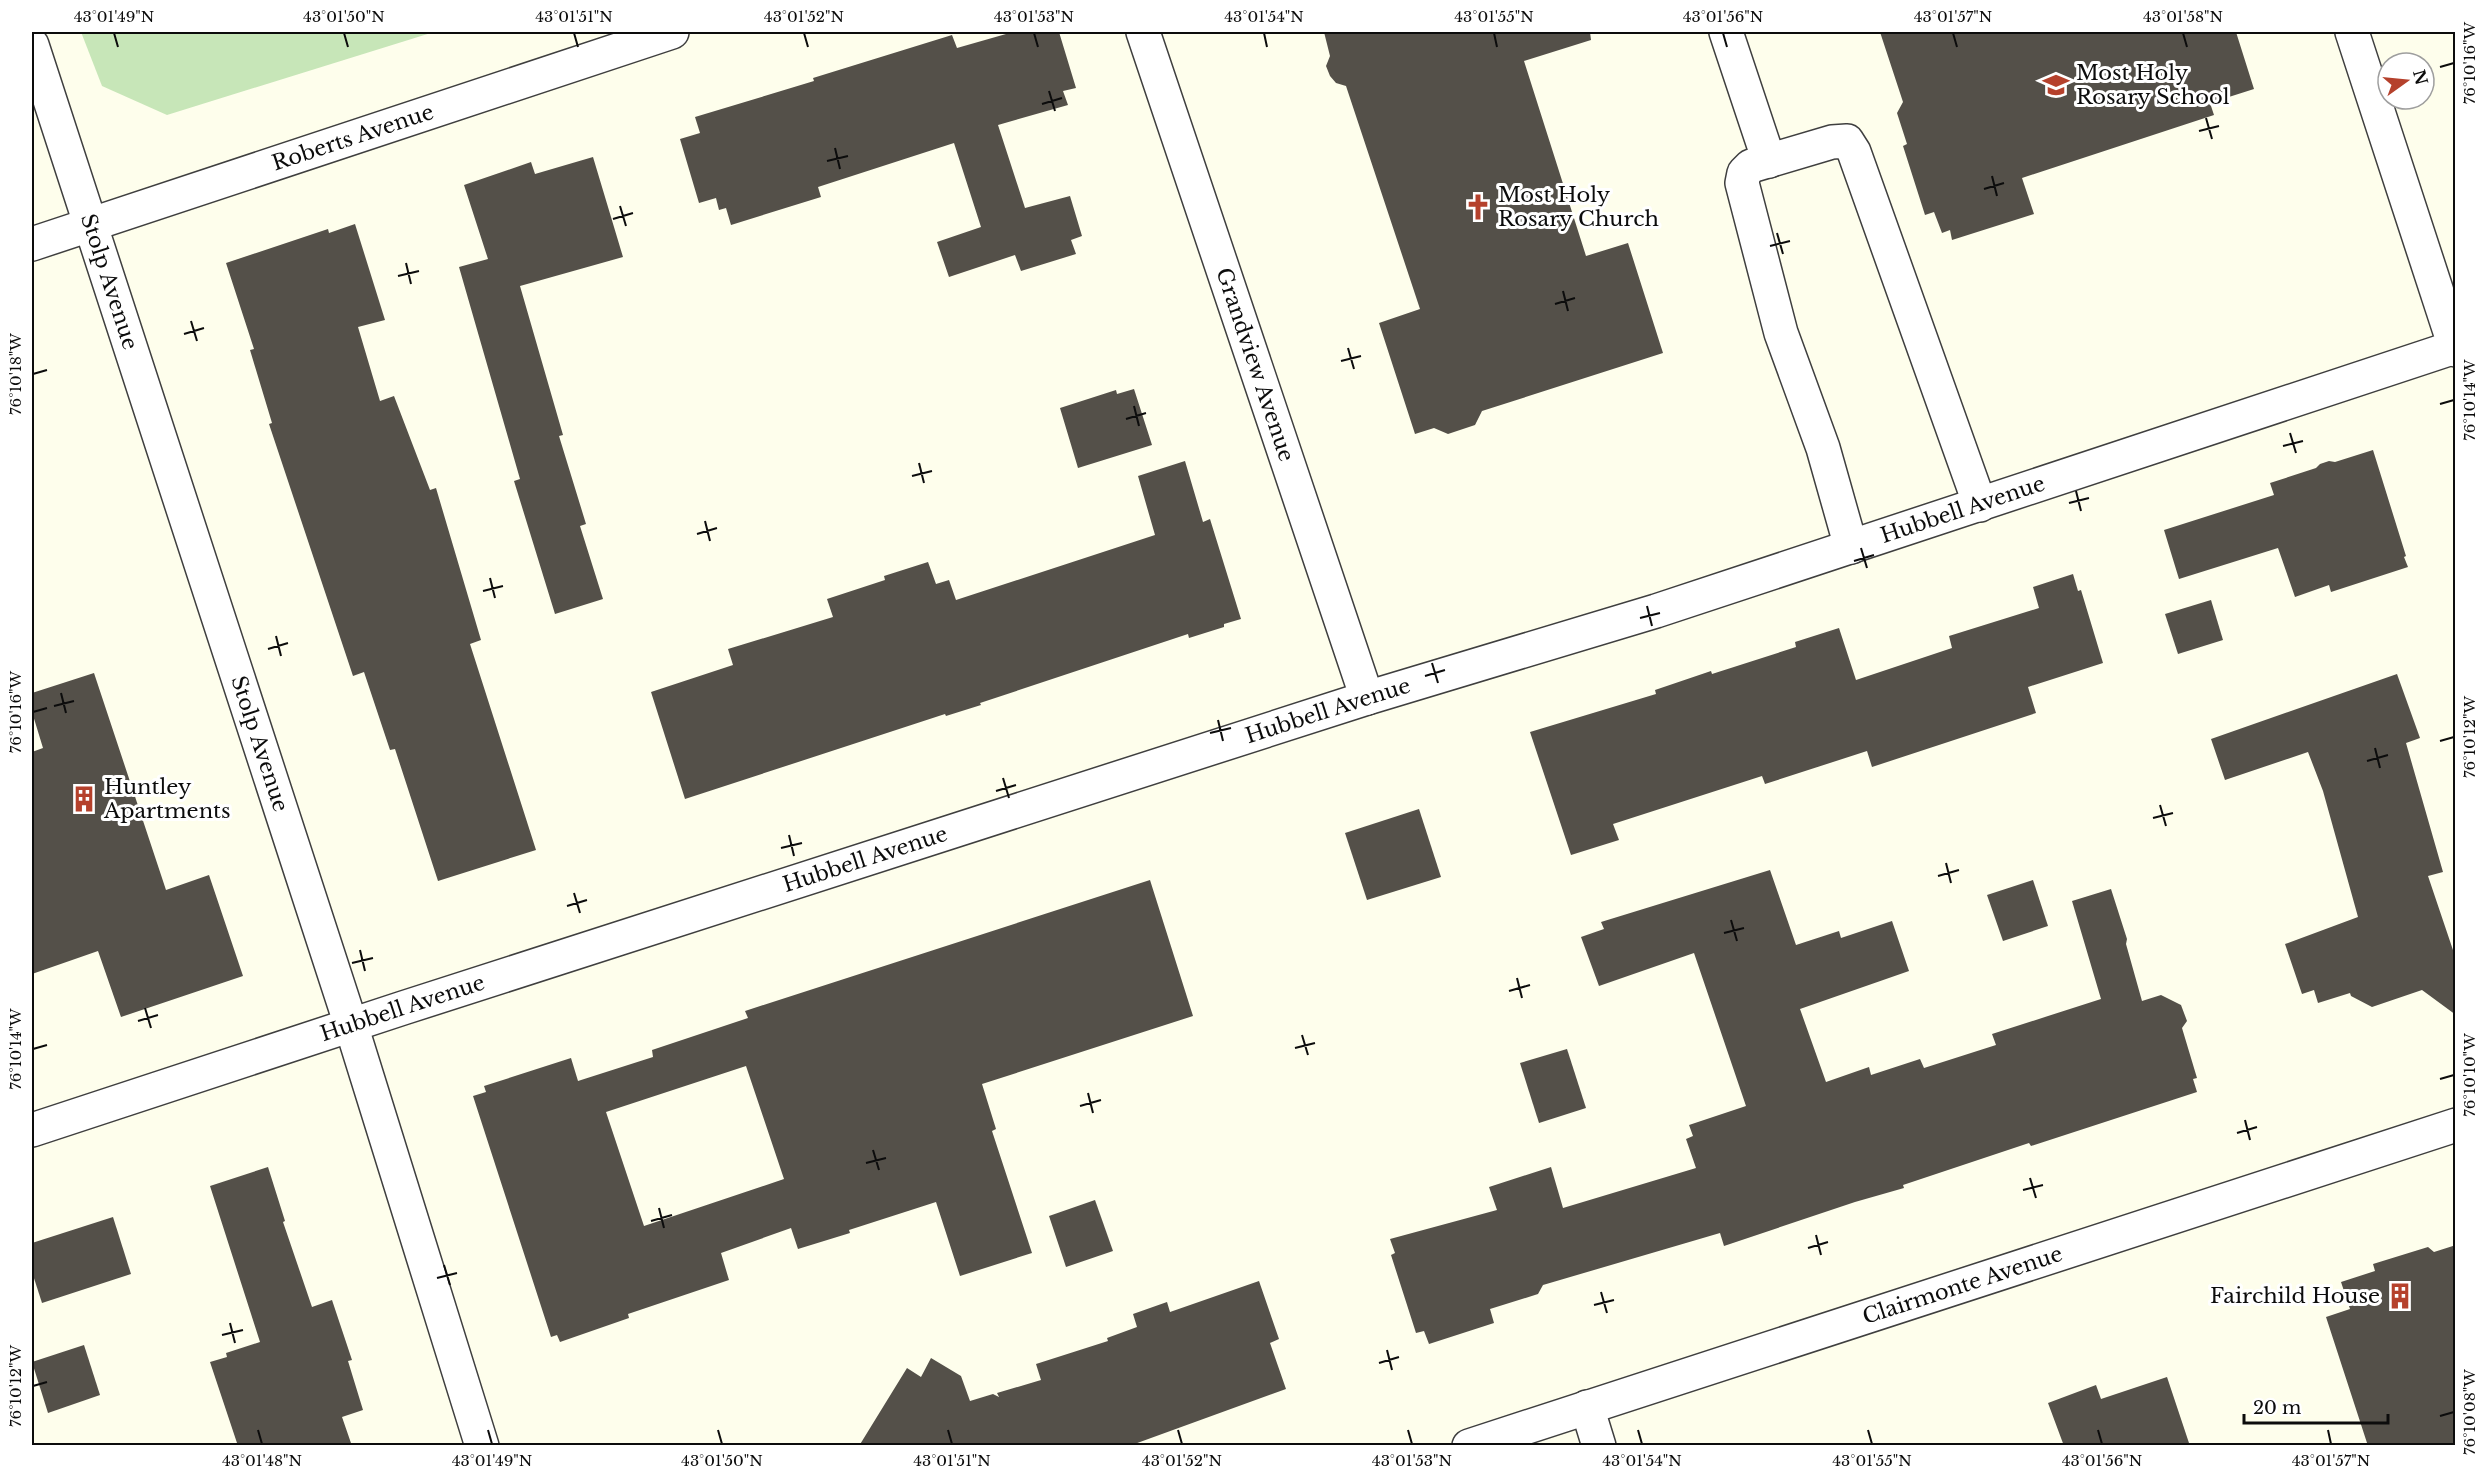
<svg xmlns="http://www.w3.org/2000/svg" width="2487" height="1477" viewBox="0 0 2487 1477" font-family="'Libre Baskerville',serif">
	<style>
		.green { fill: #c7e6b8 }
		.building { fill: #545049; fill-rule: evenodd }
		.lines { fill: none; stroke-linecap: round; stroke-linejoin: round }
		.minor-casing { stroke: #3f3f3f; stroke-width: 36 }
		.minor { stroke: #fff; stroke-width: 33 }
		.ticks { fill: none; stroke: #0c0c0c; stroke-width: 2 }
		.labels { text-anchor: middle; stroke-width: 6; stroke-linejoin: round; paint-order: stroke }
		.poi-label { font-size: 21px; fill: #0c0c0c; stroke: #fff; text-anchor: start }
		.street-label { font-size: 21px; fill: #0c0c0c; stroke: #fff }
		.neatline { fill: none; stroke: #0c0c0c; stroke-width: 2 }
		.ticks-label { font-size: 15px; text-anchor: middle; fill: #0c0c0c }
	</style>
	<rect width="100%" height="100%" fill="#fefeec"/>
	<!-- green -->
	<polygon class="green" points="81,32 434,32 167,115 102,86"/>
	<!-- building -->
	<g class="building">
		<polygon points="1013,32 1059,32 1076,88 1063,91 1068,105 998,125 1025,208 1070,196 1082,236 1071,240 1076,254 1021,271 1015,255 949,277 937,242 981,227 954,143 818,187 821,197 731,225 726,208 719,210 716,198 699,203 680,139 700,133 695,117 814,81 813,78 952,35 957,48"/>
		<polygon points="1324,32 1590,32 1591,40 1524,61 1586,256 1628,243 1663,353 1482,411 1475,425 1448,434 1434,428 1415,434 1379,323 1420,309 1346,86 1336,83 1330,76 1326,66 1330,56"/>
		<polygon points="1880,32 2236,32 2254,89 2210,103 2214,115 2022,178 2034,214 1952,240 1950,230 1942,233 1934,212 1925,215 1903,146 1907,144 1897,113 1903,102"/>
		<polygon points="593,157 623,257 520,286 563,435 559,436 586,524 580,526 603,599 555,614 514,481 520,479 459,267 488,259 464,185 531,162 535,174"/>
		<polygon points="355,224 385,320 358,327 380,401 394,396 430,490 436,488 481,640 470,644 536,850 438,881 395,749 390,750 364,672 353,676 269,424 272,423 250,350 254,349 226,263 328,229 329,233"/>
		<polygon points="1134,389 1152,445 1078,468 1060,408 1116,390 1117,394"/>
		<polygon points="2373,450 2406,556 2404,557 2408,567 2331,592 2329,585 2295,597 2278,548 2179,579 2164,530 2274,495 2270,483 2316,468 2320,464 2329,461 2335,462"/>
		<polygon points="1185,461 1203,522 1210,519 1241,619 1224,624 1224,627 1189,638 1188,634 980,703 981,705 946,716 945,714 685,799 651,692 733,665 728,649 833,617 827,599 885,580 884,576 928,562 936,584 949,580 956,600 1155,535 1138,476"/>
		<polygon points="2073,574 2078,591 2081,590 2103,663 2028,687 2036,713 1872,767 1867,751 1765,784 1762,776 1613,824 1619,840 1571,855 1530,732 1656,694 1655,690 1711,671 1712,674 1796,647 1795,642 1839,628 1856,680 1952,648 1949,636 2039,608 2033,587"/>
		<polygon points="2211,600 2223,640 2178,654 2165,614"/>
		<polygon points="94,673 166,890 209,875 243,976 121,1017 98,951 32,974 32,752 43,748 32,712 32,693"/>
		<polygon points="2397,674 2420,738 2406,743 2443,872 2428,876 2456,959 2456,1015 2422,990 2372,1007 2351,996 2350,993 2318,1003 2314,990 2302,994 2285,944 2358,917 2323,791 2308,752 2225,780 2211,739"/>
		<polygon points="1419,809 1441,877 1367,900 1345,833"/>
		<polygon points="1770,870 1796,945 1839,931 1841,938 1892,921 1909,971 1800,1009 1826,1082 1869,1067 1871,1075 1920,1059 1924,1068 1996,1045 1992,1034 2101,999 2072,901 2111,889 2127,939 2126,944 2142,1001 2161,995 2181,1005 2187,1021 2182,1028 2197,1078 2193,1079 2197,1092 2031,1146 2029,1143 1903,1185 1904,1188 1855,1202 1724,1246 1720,1233 1543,1285 1538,1294 1490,1309 1494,1323 1429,1344 1424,1331 1416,1333 1391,1255 1395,1253 1390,1239 1497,1210 1489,1187 1551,1167 1563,1208 1696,1168 1686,1139 1693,1136 1689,1125 1746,1106 1694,953 1599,986 1581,937 1604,929 1601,922"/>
		<path d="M1150,880L1193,1016L982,1084L996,1129L992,1131L1032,1253L960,1276L936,1202L849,1230L850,1233L798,1249L791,1228L721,1253L729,1280L628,1314L629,1318L560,1342L557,1335L551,1337L473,1096L486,1092L484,1086L571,1058L578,1081L653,1057L652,1050L748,1018L745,1011ZM746,1066L784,1179L644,1226L606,1112Z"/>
		<polygon points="2033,880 2048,926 2003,941 1987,895"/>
		<polygon points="1567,1049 1586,1108 1539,1123 1520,1063"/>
		<polygon points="268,1167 285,1221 283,1222 312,1307 332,1300 352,1360 348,1361 363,1410 342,1417 352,1446 238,1446 210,1362 227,1357 226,1353 260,1342 210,1186"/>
		<polygon points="1095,1200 1113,1251 1066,1267 1049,1216"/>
		<polygon points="113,1217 131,1274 42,1303 32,1272 32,1243"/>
		<polygon points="2456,1245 2456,1446 2368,1446 2326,1317 2350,1309 2341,1282 2375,1271 2373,1264 2428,1247 2434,1252"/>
		<polygon points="1259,1281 1279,1339 1270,1343 1286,1389 1129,1446 859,1446 907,1368 921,1377 931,1358 961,1376 970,1401 993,1394 999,1397 997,1393 1041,1380 1036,1364 1108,1341 1107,1338 1137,1327 1133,1314 1167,1302 1170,1312"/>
		<polygon points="84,1345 100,1395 48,1413 32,1362"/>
		<polygon points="2167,1377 2190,1446 2064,1446 2048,1403 2096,1385 2101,1399"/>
	</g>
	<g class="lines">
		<!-- minor casing -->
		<g class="minor-casing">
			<g id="minor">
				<path id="s1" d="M1143,32L1367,698"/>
				<polyline points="1726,32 1769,161"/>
				<polyline points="2352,32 2456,350"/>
				<path id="s2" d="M32,45L351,1025L482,1446"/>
				<path id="s3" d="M32,244L672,32"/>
				<polyline points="1851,547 1823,448 1781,333 1742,183 1744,173 1751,166 1832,142 1847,141 1854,152 1980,505"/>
				<path id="s4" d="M32,1130L403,1008L1367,698L1656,611L2455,347"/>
				<polyline points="1587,1407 1599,1446"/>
				<path id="s5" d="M1469,1446L2456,1125"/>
			</g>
		</g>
		<!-- minor -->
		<use href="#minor" class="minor"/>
	</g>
	<!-- ticks -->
	<path class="ticks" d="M114,33L118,47M344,33L348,47M574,33L578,47M804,33L808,47M1034,33L1038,47M1264,33L1267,47M1494,33L1497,47M1723,33L1727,47M1953,33L1957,47M2183,33L2187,47M2440,67L2454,63M1049,91L1055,111M1042,104L1062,98M2206,118L2212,139M2199,131L2219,126M835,148L840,169M827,161L848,156M1992,176L1997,196M1984,189L2004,183M620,206L626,226M613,219L633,213M1777,233L1783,254M1770,246L1790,241M406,263L411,284M398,276L419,271M1563,291L1568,311M1555,304L1575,298M191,321L197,341M184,334L204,328M1348,348L1354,369M1341,361L1361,356M33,374L47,370M2440,404L2454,400M1134,406L1139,426M1126,419L1146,413M2290,433L2296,453M2283,446L2303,441M919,463L924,483M912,476L932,471M2076,491L2081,511M2069,503L2089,498M705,521L710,541M697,534L717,528M1861,548L1867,568M1854,561L1874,555M490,578L495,598M483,591L503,586M1647,606L1652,626M1640,618L1660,613M276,636L281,656M268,649L288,643M1432,663L1438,683M1425,676L1445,670M61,693L66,713M54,706L74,701M33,712L47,708M1218,720L1223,741M1210,733L1231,728M2440,741L2454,737M2375,748L2380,768M2367,761L2388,755M1003,778L1009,798M996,791L1016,785M2160,805L2166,826M2153,818L2173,813M789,835L794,856M781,848L802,843M1946,863L1951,883M1938,876L1959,870M574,893L580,913M567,906L587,900M1731,920L1737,941M1724,933L1744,928M360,950L365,971M352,963L373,958M1517,978L1522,998M1509,991L1530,985M145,1008L151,1028M138,1021L158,1015M1302,1035L1308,1055M1295,1048L1315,1043M33,1049L47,1045M2440,1079L2454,1075M1088,1093L1093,1113M1080,1106L1101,1100M2245,1120L2250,1140M2237,1133L2257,1127M873,1150L879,1170M866,1163L886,1158M2030,1178L2036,1198M2023,1190L2043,1185M659,1208L664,1228M651,1221L672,1215M1816,1235L1821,1255M1808,1248L1828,1242M444,1265L450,1285M437,1278L457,1273M1601,1292L1607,1313M1594,1305L1614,1300M230,1323L235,1343M222,1335L243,1330M1387,1350L1392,1370M1379,1363L1399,1357M33,1386L47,1382M2440,1416L2454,1412M258,1430L262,1444M488,1430L492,1444M718,1430L722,1444M948,1430L952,1444M1178,1430L1182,1444M1408,1430L1412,1444M1638,1430L1642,1444M1868,1430L1872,1444M2098,1430L2102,1444M2328,1430L2331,1444"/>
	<!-- icons -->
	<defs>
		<g id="school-bare" transform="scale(2.07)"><path d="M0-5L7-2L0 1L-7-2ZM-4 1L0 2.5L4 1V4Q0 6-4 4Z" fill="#b5412c" stroke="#fff" stroke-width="2.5" paint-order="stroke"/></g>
		<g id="church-bare" transform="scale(2.07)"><path d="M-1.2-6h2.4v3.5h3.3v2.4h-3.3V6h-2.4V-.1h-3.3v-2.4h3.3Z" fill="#b5412c" stroke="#fff" stroke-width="2.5" paint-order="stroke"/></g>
		<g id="building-bare" transform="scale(2.07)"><path d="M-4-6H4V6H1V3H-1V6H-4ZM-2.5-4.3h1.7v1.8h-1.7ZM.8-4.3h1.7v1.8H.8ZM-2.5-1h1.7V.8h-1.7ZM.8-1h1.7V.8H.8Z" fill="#b5412c" stroke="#fff" stroke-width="2.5" paint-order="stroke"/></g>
	</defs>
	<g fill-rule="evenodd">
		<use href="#school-bare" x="2056" y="85"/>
		<use href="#church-bare" x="1478" y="207"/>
		<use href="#building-bare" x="84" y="799"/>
		<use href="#building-bare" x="2400" y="1296"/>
	</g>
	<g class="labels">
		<!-- poi labels -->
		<g class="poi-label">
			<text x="2076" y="80">Most Holy<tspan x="2076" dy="24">Rosary School</tspan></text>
			<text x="1498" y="202">Most Holy<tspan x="1498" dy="24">Rosary Church</tspan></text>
			<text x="104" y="794">Huntley<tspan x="104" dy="24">Apartments</tspan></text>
			<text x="2380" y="1303" text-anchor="end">Fairchild House</text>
		</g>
		<!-- street labels -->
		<g class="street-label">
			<text dy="7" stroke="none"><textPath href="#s3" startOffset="338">Roberts Avenue</textPath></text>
			<text dy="7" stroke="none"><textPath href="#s2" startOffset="249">Stolp Avenue</textPath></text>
			<text dy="7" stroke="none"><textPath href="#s1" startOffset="351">Grandview Avenue</textPath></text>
			<text dy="7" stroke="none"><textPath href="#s4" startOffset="2028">Hubbell Avenue</textPath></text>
			<text dy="7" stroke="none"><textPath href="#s4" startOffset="1362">Hubbell Avenue</textPath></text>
			<text dy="7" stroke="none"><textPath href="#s2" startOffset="735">Stolp Avenue</textPath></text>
			<text dy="7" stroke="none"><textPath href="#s4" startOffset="876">Hubbell Avenue</textPath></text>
			<text dy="7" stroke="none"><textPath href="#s4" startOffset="390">Hubbell Avenue</textPath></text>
			<text dy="7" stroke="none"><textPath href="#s5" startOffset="519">Clairmonte Avenue</textPath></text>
		</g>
	</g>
	<!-- border -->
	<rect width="2487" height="1477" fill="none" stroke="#ffffff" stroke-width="66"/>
	<!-- north arrow -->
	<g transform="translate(2406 81) rotate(75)"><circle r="28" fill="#ffffff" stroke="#9e9e9e" stroke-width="1.5"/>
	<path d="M0-4.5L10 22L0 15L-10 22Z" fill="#b5412c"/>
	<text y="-9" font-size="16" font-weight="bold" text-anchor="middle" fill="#0c0c0c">N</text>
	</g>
	<!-- scale -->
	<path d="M2244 1414v9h144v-9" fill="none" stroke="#0c0c0c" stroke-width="3"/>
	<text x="2253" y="1414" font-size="18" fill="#0c0c0c" stroke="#ffffff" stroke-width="4.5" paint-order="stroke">20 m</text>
	<rect x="33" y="33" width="2421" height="1411" class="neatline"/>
	<g class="ticks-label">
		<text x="114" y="22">43°01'49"N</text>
		<text x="344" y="22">43°01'50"N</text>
		<text x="574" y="22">43°01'51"N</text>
		<text x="804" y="22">43°01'52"N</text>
		<text x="1034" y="22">43°01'53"N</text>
		<text x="1264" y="22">43°01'54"N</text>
		<text x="1494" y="22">43°01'55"N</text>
		<text x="1723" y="22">43°01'56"N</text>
		<text x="1953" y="22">43°01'57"N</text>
		<text x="2183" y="22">43°01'58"N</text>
		<text transform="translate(2470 63) rotate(-90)" y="5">76°10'16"W</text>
		<text transform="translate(16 374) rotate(-90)" y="5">76°10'18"W</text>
		<text transform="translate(2470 400) rotate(-90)" y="5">76°10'14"W</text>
		<text transform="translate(16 712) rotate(-90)" y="5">76°10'16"W</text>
		<text transform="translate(2470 737) rotate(-90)" y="5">76°10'12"W</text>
		<text transform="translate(16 1049) rotate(-90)" y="5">76°10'14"W</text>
		<text transform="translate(2470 1075) rotate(-90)" y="5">76°10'10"W</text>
		<text transform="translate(16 1386) rotate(-90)" y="5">76°10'12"W</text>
		<text transform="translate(2470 1412) rotate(-90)" y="5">76°10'08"W</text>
		<text x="262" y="1466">43°01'48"N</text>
		<text x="492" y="1466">43°01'49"N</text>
		<text x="722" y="1466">43°01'50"N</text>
		<text x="952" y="1466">43°01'51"N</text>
		<text x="1182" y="1466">43°01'52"N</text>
		<text x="1412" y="1466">43°01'53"N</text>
		<text x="1642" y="1466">43°01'54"N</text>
		<text x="1872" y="1466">43°01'55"N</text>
		<text x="2102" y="1466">43°01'56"N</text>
		<text x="2331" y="1466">43°01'57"N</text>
	</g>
</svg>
